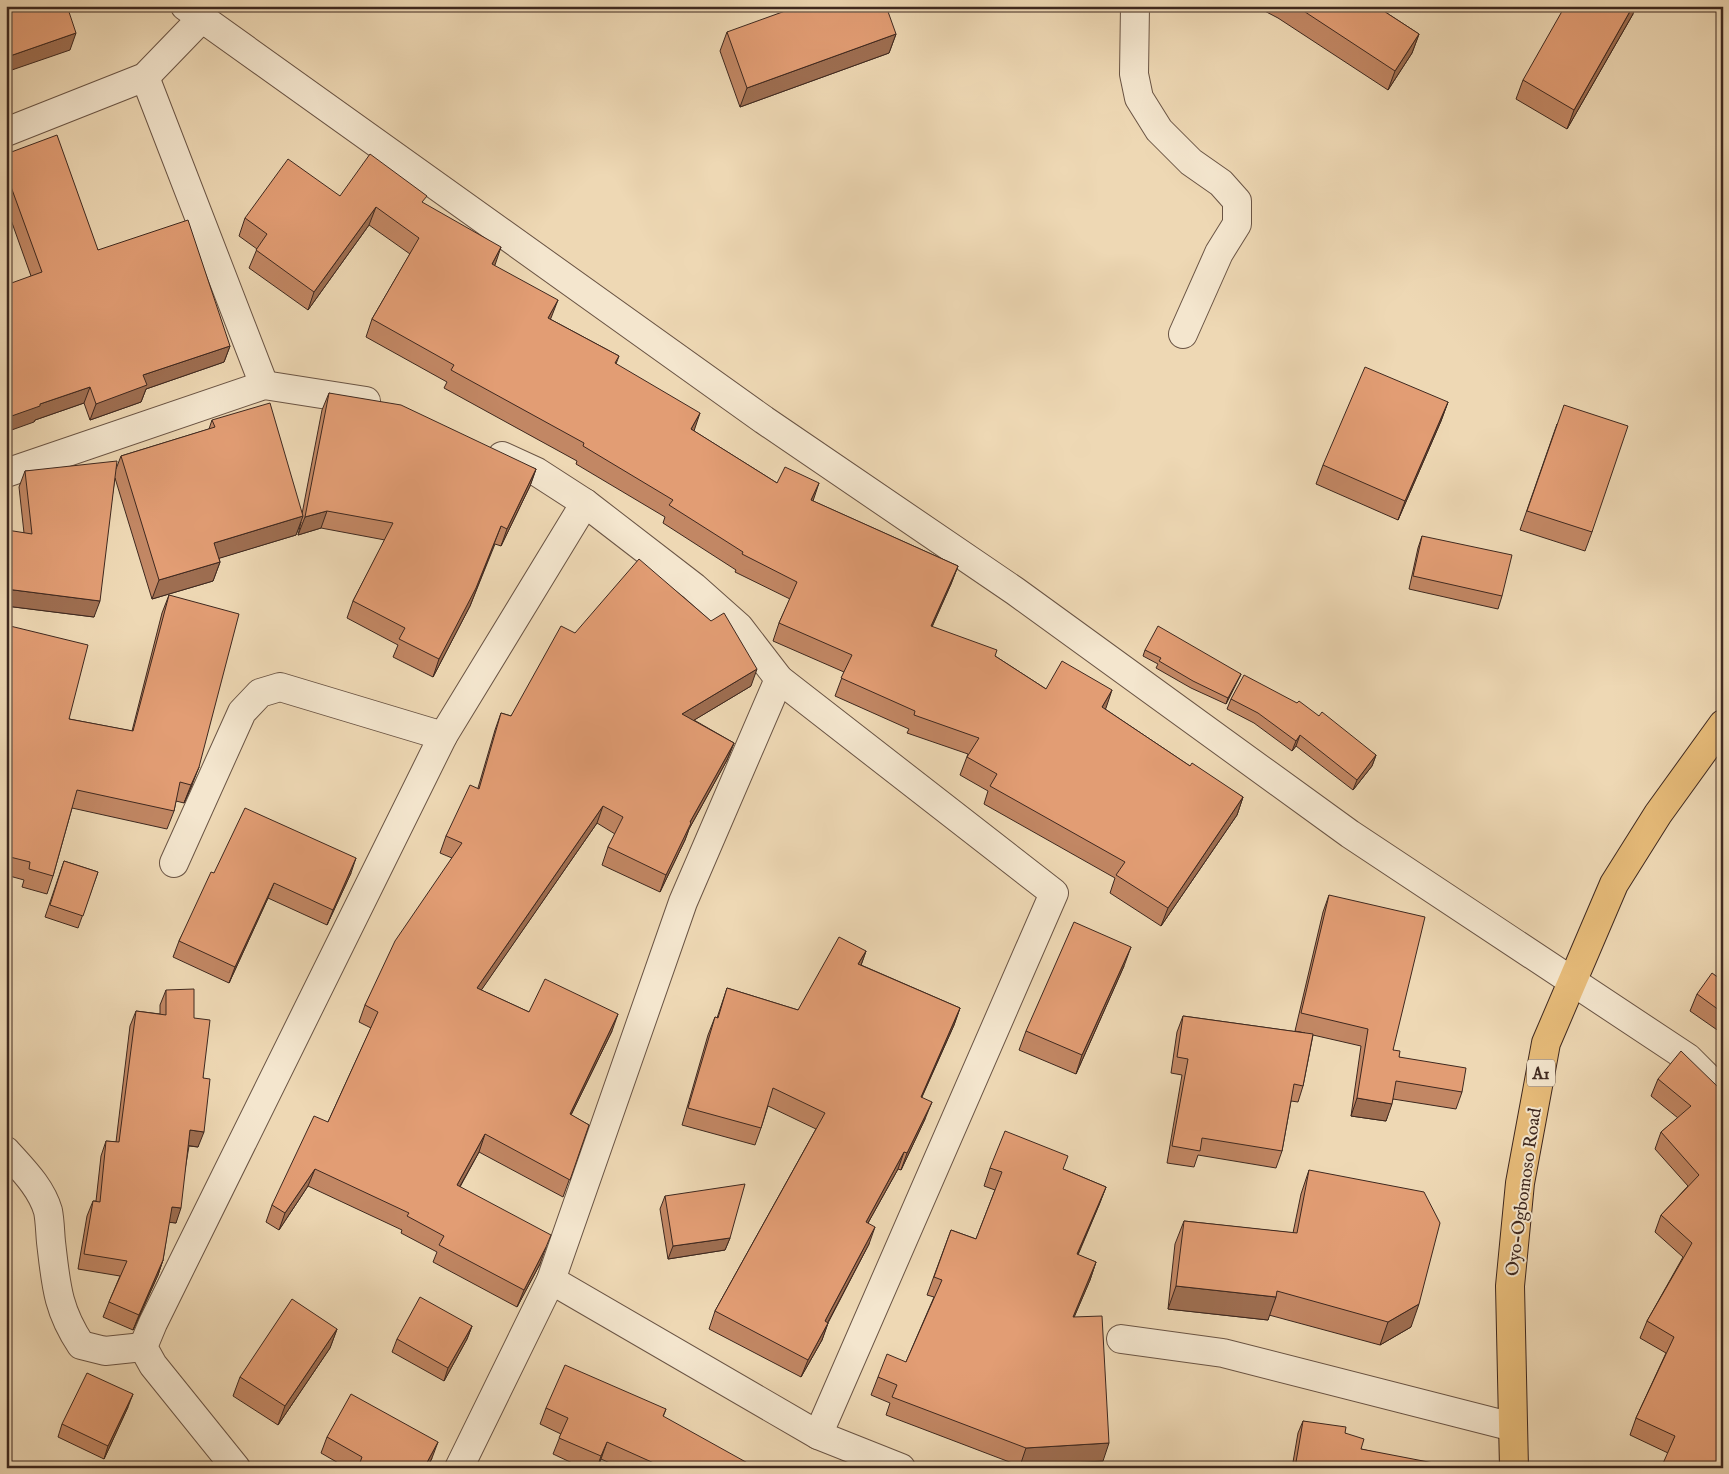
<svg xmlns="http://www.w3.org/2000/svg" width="1729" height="1474" viewBox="0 0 1729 1474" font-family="'IM FELL English',serif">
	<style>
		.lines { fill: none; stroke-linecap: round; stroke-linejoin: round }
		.minor-casing { stroke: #6a5444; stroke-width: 30 }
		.highway-casing { stroke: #3e281f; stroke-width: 30 }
		.minor { stroke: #f4e6ce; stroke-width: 28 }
		.highway { stroke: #e7bc7a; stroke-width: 28 }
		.wall { fill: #c28764; stroke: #3e281f }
		.shaded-wall { fill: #9e6e51; stroke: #3e281f }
		.building { fill: #e29d74; stroke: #3e281f }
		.labels { text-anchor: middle; stroke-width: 4; stroke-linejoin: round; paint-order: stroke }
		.shield { fill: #f4e6ce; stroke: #756154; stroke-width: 1 }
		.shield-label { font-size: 16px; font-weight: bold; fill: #3e281f }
		.street-label { font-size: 18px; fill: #3e281f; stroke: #f4e6ce }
	</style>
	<rect width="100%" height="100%" fill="#eed8b4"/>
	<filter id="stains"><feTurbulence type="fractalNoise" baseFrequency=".004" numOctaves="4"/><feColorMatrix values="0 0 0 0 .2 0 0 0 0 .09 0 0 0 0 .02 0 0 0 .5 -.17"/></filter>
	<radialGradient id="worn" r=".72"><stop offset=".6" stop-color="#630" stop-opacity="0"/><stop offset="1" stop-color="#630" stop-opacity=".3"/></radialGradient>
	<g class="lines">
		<!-- minor casing -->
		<g class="minor-casing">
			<g id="minor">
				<polyline points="185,6 764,420 1015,591 1350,834 1688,1058 1723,1093"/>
				<polyline points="1135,6 1134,74 1139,98 1159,130 1191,162 1221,183 1237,201 1237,224 1219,253 1183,334"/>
				<polyline points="145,77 264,385"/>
				<polyline points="6,132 145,77 202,18"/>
				<polyline points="502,456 537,472 585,503 694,587 739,627 779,679 1054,893 818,1435"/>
				<polyline points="6,473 264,385 366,401"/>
				<polyline points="779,679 683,902 551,1280 818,1435 901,1468"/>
				<polyline points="174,863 242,712 260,693 280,687 443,736"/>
				<path d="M6,1151C22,1169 41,1187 48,1211C50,1221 50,1232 51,1242C56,1284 57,1309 81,1345L105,1351L143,1347"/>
				<polyline points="1121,1339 1223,1353 1513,1427"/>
				<polyline points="236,1468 153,1365 143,1347 153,1323 443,736 585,503"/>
				<polyline points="459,1468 551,1280"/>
			</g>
		</g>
		<!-- highway casing -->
		<g class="highway-casing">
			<polyline id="highway" points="1514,1468 1510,1286 1520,1183 1546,1043 1614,884 1658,814 1723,724"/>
		</g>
		<!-- minor -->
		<use href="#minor" class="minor"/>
		<!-- highway -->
		<use href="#highway" class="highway"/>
	</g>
	<!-- wall -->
	<g class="wall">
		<polygon points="1255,6 1376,6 1419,34 1412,53 1388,90 1278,18"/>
		<polygon points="1633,14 1567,129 1516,99 1523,80"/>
		<polygon points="727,32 896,34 889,53 740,107 720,51"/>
		<polygon points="6,154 98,250 230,346 224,362 146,389 141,402 90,420 84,403 35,420 34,422 31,276 6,206"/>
		<polygon points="340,196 424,204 495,266 550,319 619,356 616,364 694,431 777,483 813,501 958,566 951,584 932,627 995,656 1046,689 1105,709 1190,766 1243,797 1237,815 1161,926 1110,893 1115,878 984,804 988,791 960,775 968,754 907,733 909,729 835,696 844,672 773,641 779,623 790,599 735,572 736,570 663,523 665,517 576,464 577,461 444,388 447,382 366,337 372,319 410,254 369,225 308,310 249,268 257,249 239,236 245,218"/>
		<polygon points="329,393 536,469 530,486 501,546 495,544 470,606 433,677 393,657 398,645 347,618 353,601 385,540 321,528 298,535 301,522 296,535 219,558 220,562 213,581 152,599 115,478 94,617 6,606 6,532 24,533 19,487 25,471 116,469 121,456 209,429 212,420 302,514 322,410"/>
		<polygon points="1448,402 1441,421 1398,520 1316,484 1323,465"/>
		<polygon points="1557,424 1592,532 1585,551 1520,530"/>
		<polygon points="1422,536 1502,596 1498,609 1409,589 1418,548"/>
		<polygon points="169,595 192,785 184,803 176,801 174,811 167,829 72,808 53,876 47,894 22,887 24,880 6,875 6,625 69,719 132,731 162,613"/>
		<polygon points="575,633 751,686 694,720 734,743 727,760 689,829 685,840 660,892 602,865 608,847 615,834 597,823 481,990 529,1012 612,1031 571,1115 589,1125 563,1197 479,1152 460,1187 540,1264 517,1307 433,1262 437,1252 401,1233 402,1230 308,1186 279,1230 266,1222 272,1205 328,1122 371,1028 359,1022 365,1005 452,858 440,853 446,836 478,788 495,730 501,713 511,716"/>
		<polygon points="1145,650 1241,674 1226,704 1191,688 1156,668 1158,664 1143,656"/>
		<polygon points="1231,699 1319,716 1376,755 1372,766 1353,790 1296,746 1292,751 1254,723 1227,709"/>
		<polygon points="64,861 98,872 78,928 45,917"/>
		<polygon points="214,873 351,873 327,925 268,898 229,983 173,957 179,941"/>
		<polygon points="1329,895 1393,1050 1399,1057 1462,1092 1456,1109 1393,1099 1386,1121 1351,1116 1361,1046 1313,1035 1303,1086 1298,1102 1291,1101 1282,1151 1276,1168 1198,1155 1194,1167 1167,1163 1182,1075 1171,1073 1177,1032 1183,1016 1305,1033 1295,1031 1323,912"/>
		<polygon points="866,951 861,965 960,1008 954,1025 922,1097 925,1119 901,1170 898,1169 868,1223 869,1244 828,1323 822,1340 801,1377 709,1329 715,1311 816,1129 768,1106 761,1128 755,1145 682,1125 708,1035 715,1017 717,1018 727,988 798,1010"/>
		<polygon points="1124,966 1076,1074 1019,1050 1026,1031"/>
		<polygon points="1723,981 1723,1034 1690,1011 1697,994"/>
		<polygon points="166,990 194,1018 203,1078 198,1147 189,1146 176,1223 169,1222 163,1260 158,1275 133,1330 103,1317 109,1302 120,1276 78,1269 87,1216 93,1201 96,1201 101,1156 106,1141 116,1142 130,1026 136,1011 160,1014 160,1005"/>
		<polygon points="1658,1079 1718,1087 1723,1468 1668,1453 1630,1435 1636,1418 1666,1353 1640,1338 1647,1321 1683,1257 1655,1232 1661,1215 1688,1186 1655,1149 1661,1132 1678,1118 1651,1096"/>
		<polygon points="990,1168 1063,1169 1106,1187 1099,1205 1078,1255 1096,1262 1090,1280 1074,1317 1103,1461 1020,1466 886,1415 890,1403 871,1395 878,1377 906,1362 934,1297 927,1295 951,1230 976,1239 995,1190 984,1186"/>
		<polygon points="1309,1170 1411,1327 1380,1345 1269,1315 1268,1320 1168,1309 1175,1244 1184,1221 1293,1233 1301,1194"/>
		<polygon points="665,1196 730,1238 725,1250 668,1259 660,1209"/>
		<polygon points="472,1326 467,1339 444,1381 392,1352 397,1339"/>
		<polygon points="337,1329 330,1348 278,1425 233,1396 240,1377"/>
		<polygon points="128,1407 104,1459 58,1437 62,1424"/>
		<polygon points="546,1408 666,1409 663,1417 752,1468 621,1468 601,1459 597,1468 583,1468 553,1454 561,1434 540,1424"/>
		<polygon points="1303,1421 1345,1433 1361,1449 1444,1468 1292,1468 1298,1433"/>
		<polygon points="327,1437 432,1458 427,1468 347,1468 321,1453"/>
	</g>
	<!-- shaded-wall -->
	<g class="shaded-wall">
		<polygon points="1633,6 1636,6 1633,14 1567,129 1574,110"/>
		<polygon points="76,33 70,50 6,72 7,57"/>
		<polygon points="896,34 889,53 740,107 747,88"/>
		<polygon points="1419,34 1412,53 1388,90 1395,71"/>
		<polygon points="376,207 369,225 308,310 314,292"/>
		<polygon points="501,247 495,265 485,282 492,264"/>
		<polygon points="558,300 551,318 541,336 548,318"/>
		<polygon points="230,346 224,362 146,389 141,402 90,420 96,404 143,375"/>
		<polygon points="90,387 84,403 35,420 34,422 6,432 6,418 40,404"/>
		<polygon points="1448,402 1441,421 1398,520 1405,501"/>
		<polygon points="700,413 694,431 691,429"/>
		<polygon points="536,469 530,486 501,546 507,529"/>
		<polygon points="819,483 813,501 811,500"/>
		<polygon points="327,511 321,528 298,535 305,517"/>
		<polygon points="303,516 296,535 207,562 214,543"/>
		<polygon points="501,526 470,606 433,677 439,659"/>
		<polygon points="220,562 213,581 152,599 159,580"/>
		<polygon points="958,566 951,584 924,644 931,626"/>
		<polygon points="6,589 100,601 94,617 6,606"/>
		<polygon points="757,669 751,686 676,731 682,714"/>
		<polygon points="1241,674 1226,704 1228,698"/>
		<polygon points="1112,690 1106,708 1096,725 1102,707"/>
		<polygon points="1300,735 1296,746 1292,751 1296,741"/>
		<polygon points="734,743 727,760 689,829 685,840 660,892 666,875 690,822"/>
		<polygon points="1376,755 1372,766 1353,790 1357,780"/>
		<polygon points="199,767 192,785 184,803 191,785"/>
		<polygon points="1243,797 1237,815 1161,926 1168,908"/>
		<polygon points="603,806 597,823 471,1005 477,988"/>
		<polygon points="356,858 351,873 327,925 333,910"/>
		<polygon points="274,883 268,898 229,983 235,967"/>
		<polygon points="1131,947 1124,966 1076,1074 1082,1055"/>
		<polygon points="866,951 860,968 858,964"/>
		<polygon points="960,1008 954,1025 914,1114 921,1097"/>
		<polygon points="618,1014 612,1031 563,1131 570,1114"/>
		<polygon points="1357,1098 1392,1104 1386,1121 1351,1116"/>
		<polygon points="932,1102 925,1119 901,1170 907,1153"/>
		<polygon points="190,1130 204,1132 198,1147 185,1145"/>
		<polygon points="485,1134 479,1152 451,1202 457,1185"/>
		<polygon points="904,1152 898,1169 859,1239 866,1222"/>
		<polygon points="315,1169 308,1186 279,1230 285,1213"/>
		<polygon points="1106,1187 1099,1205 1070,1272 1077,1254"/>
		<polygon points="172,1207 181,1208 176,1223 166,1222"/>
		<polygon points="875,1227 869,1244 819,1339 825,1321"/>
		<polygon points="730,1238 725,1250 668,1259 673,1246"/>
		<polygon points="546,1247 540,1264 517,1307 524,1290"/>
		<polygon points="163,1260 158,1275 133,1330 139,1315"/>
		<polygon points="1096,1262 1090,1280 1066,1336 1073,1317"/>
		<polygon points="1176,1286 1276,1297 1268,1320 1168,1309"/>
		<polygon points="1419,1304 1411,1327 1380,1345 1388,1322"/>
		<polygon points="828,1323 822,1340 801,1377 808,1360"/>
		<polygon points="472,1326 467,1339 444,1381 448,1368"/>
		<polygon points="337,1329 330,1348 278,1425 285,1406"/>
		<polygon points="133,1394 128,1407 104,1459 108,1446"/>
		<polygon points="438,1442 432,1458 427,1468 424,1468"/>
		<polygon points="607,1442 601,1459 597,1468 601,1456"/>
		<polygon points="1109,1443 1103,1461 1020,1466 1026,1448"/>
	</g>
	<!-- building -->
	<g class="building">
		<polygon points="6,6 67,6 76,33 7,57 8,61 6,62"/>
		<polygon points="799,6 886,6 896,34 747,88 727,32"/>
		<polygon points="1296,6 1376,6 1419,34 1395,71"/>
		<polygon points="1565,6 1633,6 1574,110 1523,80"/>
		<polygon points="57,135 98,250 188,220 230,346 143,375 147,385 96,404 90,387 40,404 40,406 6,418 6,285 42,272 6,173 6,154"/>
		<polygon points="370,154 427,196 422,202 501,247 492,264 558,300 548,318 619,356 615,363 700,413 691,429 777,483 785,467 819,483 811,500 958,566 931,626 997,650 995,656 1046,689 1062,661 1112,690 1102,707 1190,766 1192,763 1243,797 1168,908 1116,875 1125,862 990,786 997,774 967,757 979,738 914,715 915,711 841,678 852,655 779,623 797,582 742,554 743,552 669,505 673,500 583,446 584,443 451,370 454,365 372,319 419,238 376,207 314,292 256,250 267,234 245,218 288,159 340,196"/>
		<polygon points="1365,367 1448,402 1405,501 1323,465"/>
		<polygon points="329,393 401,405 536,469 507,529 501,526 476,588 439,659 399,639 405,628 353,601 393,523 327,511 305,517"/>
		<polygon points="270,403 303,516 214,543 220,562 159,580 121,456 215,427 212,420"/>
		<polygon points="1564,405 1628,426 1592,532 1527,511"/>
		<polygon points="117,461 100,601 6,589 7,530 32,534 25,471"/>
		<polygon points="1422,536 1512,555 1502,596 1413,576"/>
		<polygon points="639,559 711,621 724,613 757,669 682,714 734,743 690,822 691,823 666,875 608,847 623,817 603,806 477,988 529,1012 545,979 618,1014 570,1114 589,1125 570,1180 485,1134 457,1185 551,1235 546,1247 524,1290 439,1245 444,1236 407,1216 409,1213 315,1169 285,1213 272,1205 314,1116 328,1122 378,1012 365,1005 395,941 462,843 446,836 470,785 479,789 501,713 511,716 561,626 575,633"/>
		<polygon points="169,595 239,614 199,767 191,785 180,782 174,811 77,790 53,876 29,869 30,862 6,856 6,625 88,645 69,719 133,731"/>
		<polygon points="1158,626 1241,674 1228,698 1193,681 1159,661 1161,658 1145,650"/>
		<polygon points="1244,675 1297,703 1299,701 1319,716 1322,712 1376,755 1357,780 1300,735 1296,741 1258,713 1231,699"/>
		<polygon points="245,808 356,858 333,910 274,883 235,967 179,941 211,872 214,873"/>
		<polygon points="64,861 98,872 83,916 50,905"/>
		<polygon points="1329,895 1425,917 1393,1050 1400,1051 1399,1057 1466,1068 1462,1092 1396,1081 1392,1104 1357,1098 1368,1029 1301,1013"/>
		<polygon points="1074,922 1131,947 1082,1055 1026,1031"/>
		<polygon points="839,937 866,951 858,964 960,1008 921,1097 932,1102 907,1153 904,1152 866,1222 875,1227 825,1321 828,1323 808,1360 715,1311 825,1113 773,1088 761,1128 688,1108 715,1017 718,1018 727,988 798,1010"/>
		<polygon points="1712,973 1723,981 1723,1013 1697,994"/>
		<polygon points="194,989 194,1018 210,1020 203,1078 210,1079 204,1132 190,1130 181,1208 172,1207 163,1260 139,1315 109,1302 127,1261 84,1254 93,1201 100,1202 106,1141 119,1142 136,1011 166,1015 166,990"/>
		<polygon points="1183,1016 1313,1034 1303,1086 1294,1084 1282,1151 1202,1138 1200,1151 1172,1146 1188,1059 1177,1057"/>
		<polygon points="1681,1051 1718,1087 1723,1090 1723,1468 1661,1468 1675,1436 1636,1418 1674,1337 1647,1321 1692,1243 1661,1215 1699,1175 1661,1132 1691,1106 1658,1079"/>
		<polygon points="1005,1131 1068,1156 1063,1169 1106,1187 1077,1254 1096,1262 1073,1317 1102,1316 1109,1443 1026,1448 892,1397 897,1385 878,1377 887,1354 906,1362 942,1280 934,1277 951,1230 976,1239 1002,1172 990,1168"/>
		<polygon points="1309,1170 1424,1192 1440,1223 1419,1304 1388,1322 1277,1291 1276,1297 1176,1286 1184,1221 1297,1233"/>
		<polygon points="745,1184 730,1238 673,1246 665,1196"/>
		<polygon points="420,1297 472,1326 448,1368 397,1339"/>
		<polygon points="292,1299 337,1329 285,1406 240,1377"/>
		<polygon points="565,1365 666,1409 663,1416 753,1466 752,1468 665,1468 607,1442 601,1456 559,1438 568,1418 546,1408"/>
		<polygon points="87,1373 133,1394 108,1446 62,1424"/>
		<polygon points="351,1394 438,1442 424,1468 358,1468 362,1457 327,1437"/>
		<polygon points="1303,1421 1346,1427 1345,1433 1364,1439 1361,1449 1444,1465 1444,1468 1295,1468"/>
		<polygon points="173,1465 176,1468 170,1468"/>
	</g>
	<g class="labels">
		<!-- shield labels -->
		<rect class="shield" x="1527" y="1059.5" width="28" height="27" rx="4"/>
		<g class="shield-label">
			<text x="1541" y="1079">A1</text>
		</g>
		<!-- street labels -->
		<g class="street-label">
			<text transform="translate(1523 1192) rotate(-82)" y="6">Oyo-Ogbomoso Road</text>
		</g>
	</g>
	<!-- margin -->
	<rect width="1729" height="1474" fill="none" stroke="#eed8b4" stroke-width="25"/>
	<rect x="8" y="8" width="1714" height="1459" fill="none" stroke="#3e281f" stroke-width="2.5"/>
	<rect x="12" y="12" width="1704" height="1449" fill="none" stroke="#3e281f"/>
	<rect width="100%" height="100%" filter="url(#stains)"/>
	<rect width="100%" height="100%" fill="url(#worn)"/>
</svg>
